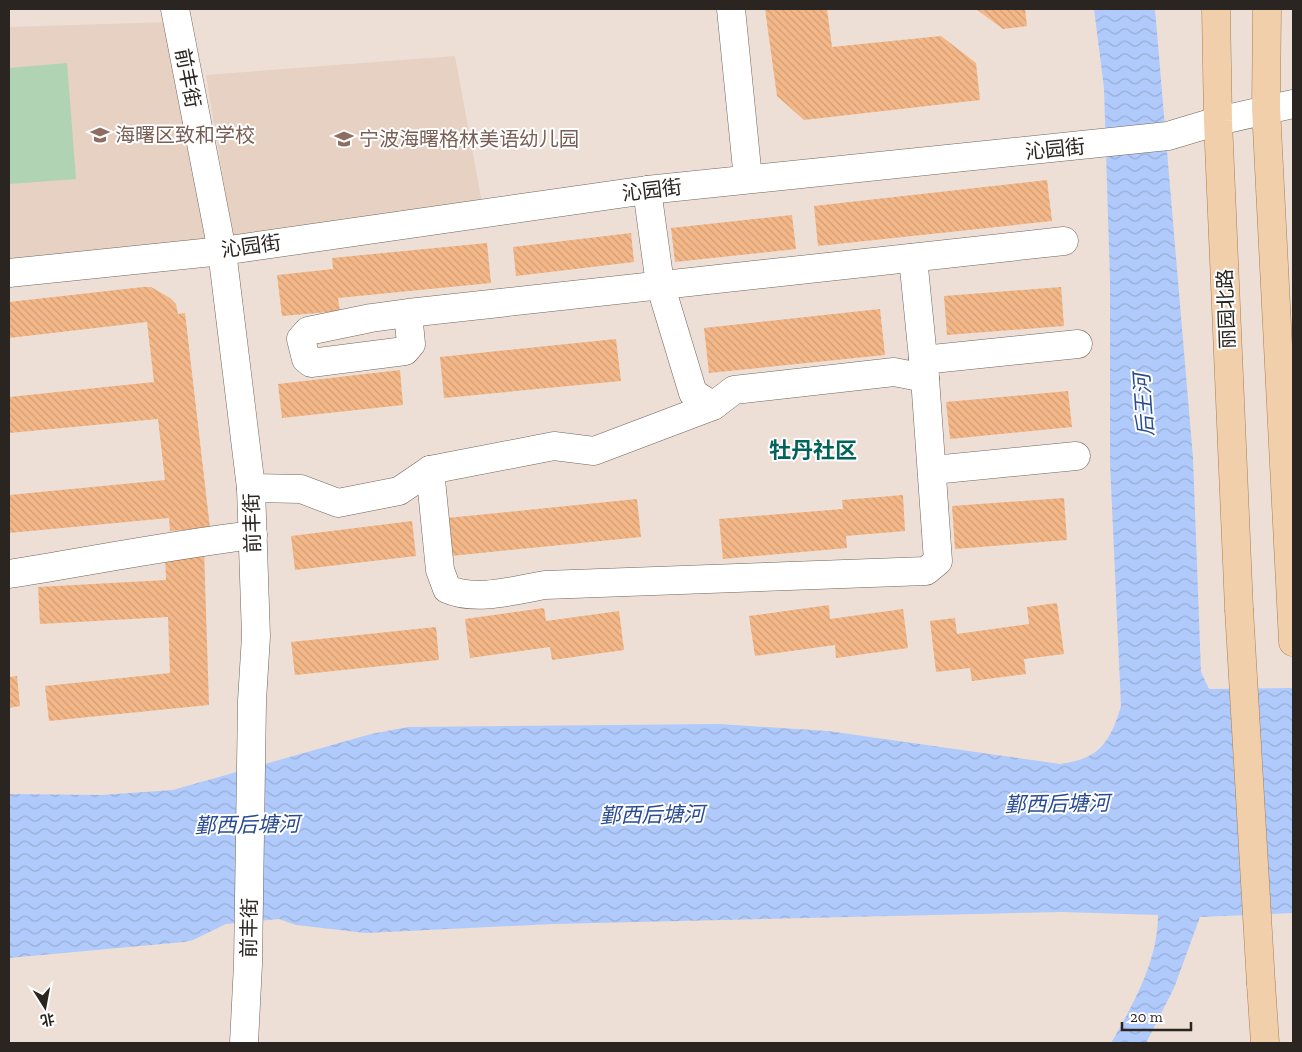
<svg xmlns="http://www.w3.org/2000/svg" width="1302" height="1052" viewBox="0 0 1302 1052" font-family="'Zilla Slab','Noto Sans SC',serif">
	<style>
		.built { fill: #e6d1c2 }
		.pitch { fill: #afd3b3 }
		.water { fill: url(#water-waves) }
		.building { fill: url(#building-back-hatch) }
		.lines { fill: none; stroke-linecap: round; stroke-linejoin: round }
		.minor-casing { stroke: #71655c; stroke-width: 29 }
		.major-casing { stroke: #a67f56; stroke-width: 29 }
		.minor { stroke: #fff; stroke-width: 28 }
		.major { stroke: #f1cfaa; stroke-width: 28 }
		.major-bridge-casing { stroke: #a67f56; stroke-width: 29; stroke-linecap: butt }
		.major-bridge { stroke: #f1cfaa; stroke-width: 28 }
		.labels { text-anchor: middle; stroke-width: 4; stroke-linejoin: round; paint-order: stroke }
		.street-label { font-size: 20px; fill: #2a2521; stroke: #fff }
		.education-label { font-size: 20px; fill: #785e54; stroke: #fff; text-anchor: start }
		.water-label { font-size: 21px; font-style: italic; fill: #294b91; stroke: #fff }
		.quarter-label { font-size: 22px; font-weight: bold; fill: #00645b; stroke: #fff }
	</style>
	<defs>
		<pattern id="water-waves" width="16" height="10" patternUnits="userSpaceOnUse" patternTransform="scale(1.25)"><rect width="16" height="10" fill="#b0cafb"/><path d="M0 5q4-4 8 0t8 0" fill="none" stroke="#98add7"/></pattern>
		<pattern id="building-back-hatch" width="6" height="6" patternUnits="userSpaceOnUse" patternTransform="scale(1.25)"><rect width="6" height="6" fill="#f3b788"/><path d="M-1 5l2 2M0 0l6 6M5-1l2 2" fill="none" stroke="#d09d75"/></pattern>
	</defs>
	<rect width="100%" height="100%" fill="#eddfd5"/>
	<!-- built -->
	<g class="built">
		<polygon points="170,22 211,242 9,261 9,27"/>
		<polygon points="455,56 482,203 233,239 206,75"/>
	</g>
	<!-- pitch -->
	<polygon class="pitch" points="67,63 76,179 9,184 9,68"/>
	<!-- water -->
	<path class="water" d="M1094,9H1155L1193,458L1201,672L1209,689L1293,688V913L1200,917L1174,988L1146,1043H1111C1133,1005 1158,961 1158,915L1062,912L553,924L366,933L296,925L279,919L226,924L193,940L184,942L9,958V794L101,795L173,790L371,734L408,727L719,724L828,731L1060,764C1099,759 1110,743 1121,706L1110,463V280L1104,88Z"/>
	<!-- building -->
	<g class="building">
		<polygon points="765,9 827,9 832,47 941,36 976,63 980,100 804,120 777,96"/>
		<polygon points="976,9 1025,9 1027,26 1003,29"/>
		<polygon points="1047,180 1052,221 818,246 814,206"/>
		<polygon points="792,215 796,249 675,262 671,228"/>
		<polygon points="631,233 634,262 516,276 513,247"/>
		<polygon points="487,243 491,283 338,298 340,311 282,316 277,275 333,269 332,258"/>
		<polygon points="143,287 151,287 170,298 176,304 178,314 185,313 210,528 170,531 169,518 9,533 9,495 165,480 158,419 9,433 9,397 154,382 147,322 9,338 9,302"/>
		<polygon points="1061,287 1064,326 947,335 944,296"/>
		<polygon points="880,309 885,355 709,373 704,328"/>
		<polygon points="616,339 621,381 444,398 440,357"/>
		<polygon points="400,370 403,405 282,418 278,384"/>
		<polygon points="1068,391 1072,427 950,439 946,402"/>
		<polygon points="903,495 905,531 846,536 847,548 723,559 719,519 843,509 842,500"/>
		<polygon points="1064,498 1067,540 955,549 952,506"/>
		<polygon points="637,499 641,537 451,556 447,518"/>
		<polygon points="412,521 416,556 295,570 291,536"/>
		<polygon points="204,549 209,705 49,721 45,686 170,673 168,617 40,624 38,587 166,580 165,551"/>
		<polygon points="1057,603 1064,654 1024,659 1026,674 972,681 970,668 936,672 930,621 955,618 957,634 1029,624 1027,607"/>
		<polygon points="829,605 830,619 903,609 908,648 836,658 835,645 755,656 749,616"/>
		<polygon points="544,608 546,621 619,611 624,650 552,660 550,647 470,658 465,619"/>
		<polygon points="436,627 439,660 295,675 291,642"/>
		<polygon points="17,676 20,706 9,708 9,677"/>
	</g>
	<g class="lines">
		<!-- minor casing -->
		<g class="minor-casing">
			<g id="minor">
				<polyline points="175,9 222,251 251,488 256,636 252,701 248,964 244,1043"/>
				<polyline points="731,9 748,179"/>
				<polyline points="913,258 925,378"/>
				<polyline points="9,273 222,251 647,190 1168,136 1218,121 1293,104"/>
				<polyline points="408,313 411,344 405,351 311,363 306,359 301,339 308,331 371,318 408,313 1064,241"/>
				<polyline points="923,360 1078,344"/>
				<path d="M430,470L440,570L447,589C476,602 515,590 545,585L926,571L938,561L925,378L894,372L734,390L713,406"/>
				<polyline points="933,470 1076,456"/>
				<polyline points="251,488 301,489 338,503 399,491 430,470 554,446 594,451 713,406 693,393 660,284 647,190"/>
				<path d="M9,574C90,561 171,545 253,535"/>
			</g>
		</g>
		<!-- major casing -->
		<g class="major-casing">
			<g id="major">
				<polyline points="1216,9 1218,121 1239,609"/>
				<polyline points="1267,9 1266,108 1293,642"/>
				<polyline points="1261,984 1265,1043"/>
			</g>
		</g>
		<!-- minor -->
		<use href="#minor" class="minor"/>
		<!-- major -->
		<use href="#major" class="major"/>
		<!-- major-bridge casing -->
		<g class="major-bridge-casing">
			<polyline id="major-bridge" points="1239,609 1261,984"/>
		</g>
		<!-- major-bridge -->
		<use href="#major-bridge" class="major-bridge"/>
	</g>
	<!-- icons -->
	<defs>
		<g id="school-bare" transform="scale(1.5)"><path d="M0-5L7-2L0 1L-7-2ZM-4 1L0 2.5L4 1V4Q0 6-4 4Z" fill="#8d6e63" stroke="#fff" stroke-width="2.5" paint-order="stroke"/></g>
	</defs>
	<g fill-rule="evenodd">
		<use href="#school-bare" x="100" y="135"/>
		<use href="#school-bare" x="344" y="139"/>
	</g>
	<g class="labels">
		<!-- street labels -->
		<g class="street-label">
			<text transform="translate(188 78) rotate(79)" y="7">前丰街</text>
			<text transform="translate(1055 149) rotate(-6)" y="7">沁园街</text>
			<text transform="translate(652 190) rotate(-7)" y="7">沁园街</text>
			<text transform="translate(251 246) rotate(-8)" y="7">沁园街</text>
			<text transform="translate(1226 309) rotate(-92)" y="7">丽园北路</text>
			<text transform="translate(252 523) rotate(-92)" y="7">前丰街</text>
			<text transform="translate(249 928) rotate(-89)" y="7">前丰街</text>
		</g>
		<!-- education labels -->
		<g class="education-label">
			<text x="115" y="142">海曙区致和学校</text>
			<text x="359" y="146">宁波海曙格林美语幼儿园</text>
		</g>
		<!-- water labels -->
		<g class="water-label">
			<text transform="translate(1144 405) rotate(-94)" y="7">后王河</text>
			<text transform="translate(1057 804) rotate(-1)" y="7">鄞西后塘河</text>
			<text transform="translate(652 815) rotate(-1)" y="7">鄞西后塘河</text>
			<text transform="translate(247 825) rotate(-1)" y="7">鄞西后塘河</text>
		</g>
		<!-- quarter labels -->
		<g class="quarter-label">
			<text x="813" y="458">牡丹社区</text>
		</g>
	</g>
	<!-- border -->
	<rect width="1302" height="1052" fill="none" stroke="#2a2521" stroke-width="20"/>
	<!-- north arrow -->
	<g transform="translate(45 1007) rotate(169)" stroke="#ffffff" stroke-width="4" paint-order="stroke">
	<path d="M0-4L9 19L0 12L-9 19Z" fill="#2a2521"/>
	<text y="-8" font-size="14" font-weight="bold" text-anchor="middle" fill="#2a2521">北</text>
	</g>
	<!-- scale -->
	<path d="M1122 1022v8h69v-8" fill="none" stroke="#2a2521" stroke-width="2.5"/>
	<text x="1130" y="1022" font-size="15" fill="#2a2521" stroke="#ffffff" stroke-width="4" paint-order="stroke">20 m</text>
</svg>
